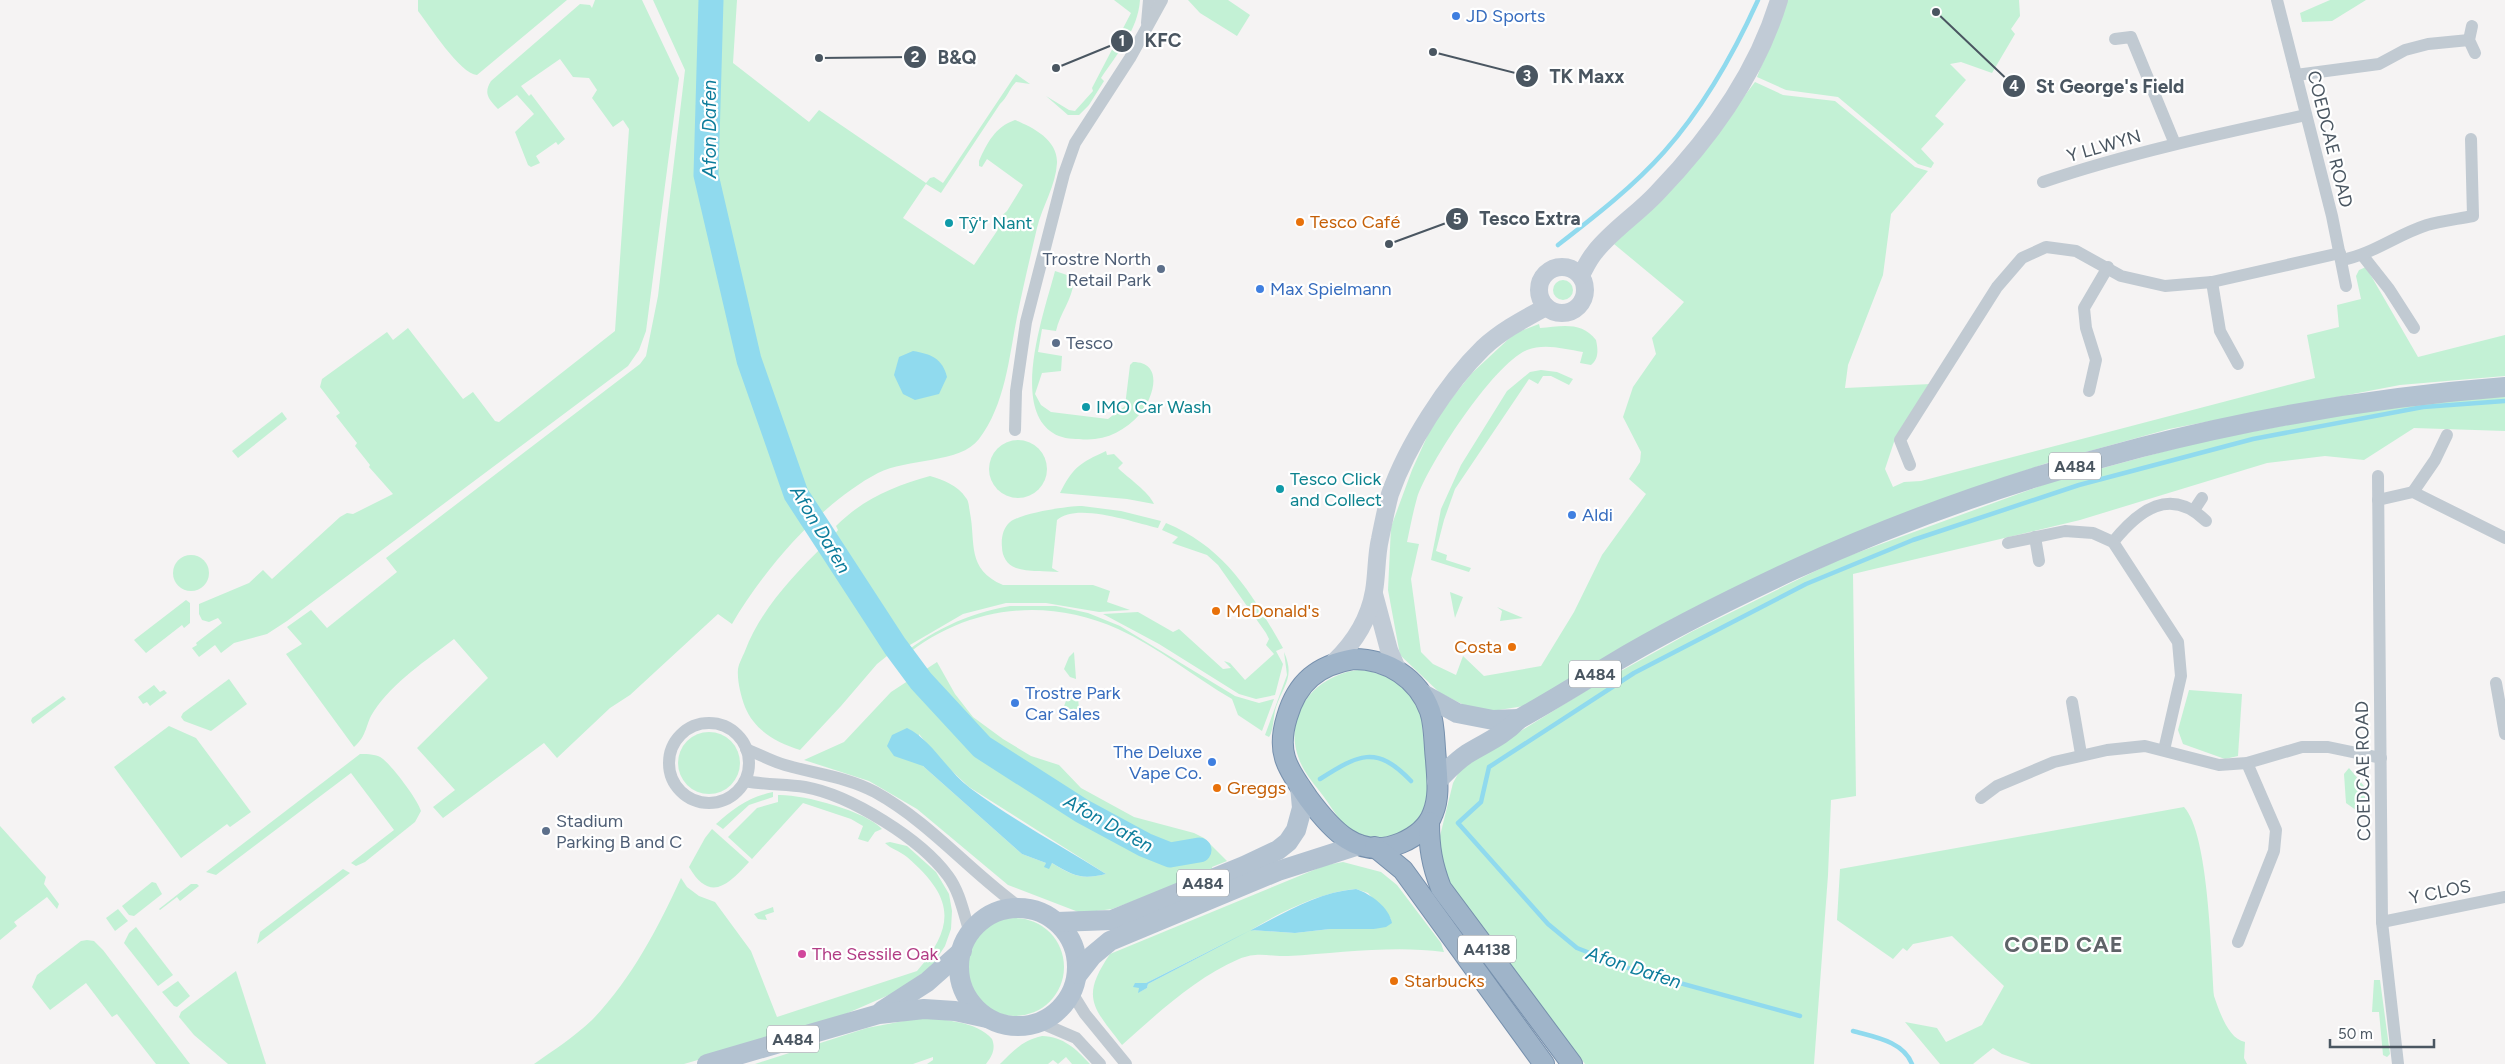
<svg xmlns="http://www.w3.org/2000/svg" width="2505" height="1064" viewBox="0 0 2505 1064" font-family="Figtree,sans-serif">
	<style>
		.green { fill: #c3f1d5; fill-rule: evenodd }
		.water { fill: #90daee }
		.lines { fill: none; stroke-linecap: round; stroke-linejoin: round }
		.stream { stroke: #90daee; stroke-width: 4.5 }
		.river { stroke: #90daee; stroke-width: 25 }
		.trunk-casing { stroke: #7690ad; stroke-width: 22 }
		.minor { stroke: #c1cad2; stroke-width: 12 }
		.secondary { stroke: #c1cbd6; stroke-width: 18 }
		.primary { stroke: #b3c2d1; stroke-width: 20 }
		.trunk { stroke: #9fb4c9; stroke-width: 20 }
		.shop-dot { fill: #3f7fe0; stroke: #fff; stroke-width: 2 }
		.food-dot { fill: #e8710a; stroke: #fff; stroke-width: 2 }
		.culture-dot { fill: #0f9aa8; stroke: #fff; stroke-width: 2 }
		.service-dot { fill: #5c6f8a; stroke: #fff; stroke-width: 2 }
		.hotel-dot { fill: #d1479c; stroke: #fff; stroke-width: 2 }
		.labels { text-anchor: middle; stroke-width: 4.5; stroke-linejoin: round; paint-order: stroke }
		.shield { fill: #fff; stroke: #808990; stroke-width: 1 }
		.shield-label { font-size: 16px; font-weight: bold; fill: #4a5661 }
		.shop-label { font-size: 18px; fill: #366cbe; stroke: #fff; text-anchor: start }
		.street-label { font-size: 18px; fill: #4a5661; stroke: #fff }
		.food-label { font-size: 18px; fill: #c56008; stroke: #fff; text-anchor: start }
		.culture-label { font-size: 18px; fill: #0d838f; stroke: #fff; text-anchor: start }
		.service-label { font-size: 18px; fill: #4e5e75; stroke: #fff; text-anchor: start }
		.hotel-label { font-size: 18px; fill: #b23c85; stroke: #fff; text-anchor: start }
		.water-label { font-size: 19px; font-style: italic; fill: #0c7c9b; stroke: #fff }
		.district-label { font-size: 22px; font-weight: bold; letter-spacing: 1px; fill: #5f6368; stroke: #fff }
		.leader { fill: none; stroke: #4a5661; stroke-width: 2 }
		.callout-dot { fill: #4a5661; stroke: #fff; stroke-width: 2 }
		.mark-label { font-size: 15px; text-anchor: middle; font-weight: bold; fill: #fff }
		.callout-label { font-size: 19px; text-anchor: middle; font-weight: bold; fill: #4a5661; stroke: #fff; stroke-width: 4.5; stroke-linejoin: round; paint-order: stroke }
	</style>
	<rect width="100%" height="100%" fill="#f5f3f3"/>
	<!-- green -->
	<g class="green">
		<path d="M418,0H567L477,75C460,74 429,25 418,11Z"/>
		<path d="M595,0H642L679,78L646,331L639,350L628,366L287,621L267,634L234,643L221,653L215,645L199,657L192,648L197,645L196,643L222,623L218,618L209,622L202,620L199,614V604L249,583L263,570L272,579L340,517L347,513L353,514L393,494L369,467L370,465L355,446L357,443L336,416L340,413L320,387L322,379L387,332L393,340L408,328L463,399L473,392L495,421L499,422L615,331L629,129L623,120L613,127L592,98L597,90L589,78L573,77L560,59L521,86L529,96L531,94L565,139L558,145L556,142L536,156L540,163L531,167L528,165L515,132L534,114L517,95L498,109C489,99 483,94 491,81L580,4L590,5L592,8Z"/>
		<path d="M653,0H737L733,63L809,122L819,110L926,183L930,178L934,177L943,183L1016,74L1030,84L1016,82C1009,89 1007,98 1000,104L941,193L926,184L903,218L974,265L997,231L994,228L995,222L1007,211L1023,185L987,159L982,167L979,166V161C987,143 995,127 1015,120C1033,127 1058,140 1057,163C1056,185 1042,207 1037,228C1030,258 1023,287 1017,317C1009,358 1005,405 979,439C960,464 907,458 878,473C821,503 764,569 732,624L718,614L630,695L610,708L557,758L544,743L443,818L433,807L455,790L417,748L488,678L454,639C427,660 393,682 374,711C365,724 368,735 354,747L286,654L302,644L287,627L311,610L327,628L397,572L386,558L640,364L646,356L658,296L685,70Z"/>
		<path d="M1114,0H1140C1138,30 1117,54 1101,78L1104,81L1089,105L1079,115H1068L1046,96L1069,110L1075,111L1093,91L1092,88L1131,13Z"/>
		<polygon points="1188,0 1228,0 1250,15 1237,36 1200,13"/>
		<polygon points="1787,0 2019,0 2020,16 2011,29 2015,34 1992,73 1961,62 1950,64 1966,80 1935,116 1944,124 1921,149 1934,163 1931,168 1918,164 1838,97 1786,90 1757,77"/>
		<polygon points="2330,0 2366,0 2332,21 2302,22 2300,13"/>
		<path d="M1755,82L1783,95L1835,101L1915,167L1928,171L1891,214L1883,275L1848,365L1845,388L1931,384L1895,439L1885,469L1893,487L1904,482L1921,481L2315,378L2307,335L2339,327L2337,305L2361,299L2356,276L2359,270L2366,267L2418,357L2505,335V376L2400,385L2169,429L2050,462L1930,504L1524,706L1480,713L1440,693L1400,655L1388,590L1391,527L1412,470L1435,419L1472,373L1515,333L1539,324L1540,328C1561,326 1582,321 1596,340C1598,349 1599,359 1591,365L1580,363L1583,352C1564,349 1545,343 1527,350C1494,363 1428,464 1417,498C1413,512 1410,528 1407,542L1419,544L1411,579L1421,652L1433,664L1456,675L1463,656L1484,676L1541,666L1574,612L1602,555L1646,494L1629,479L1640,462L1641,452L1623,417L1633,387L1656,354L1652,338L1684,302L1614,244L1689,169Z"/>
		<path d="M1055,271L1070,276L1074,281C1072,300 1060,313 1056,331L1042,329L1038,352L1062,356L1061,371L1042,373L1035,394L1041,405L1051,412L1108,419L1125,406L1130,365L1133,362C1165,362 1153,399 1140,414C1124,432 1103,442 1079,439C1071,439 1060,438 1053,433C1010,406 1045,310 1055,271Z"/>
		<circle cx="1563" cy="290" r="10"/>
		<polygon points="1541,370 1557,372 1573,379 1569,385 1551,376 1543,376 1538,384 1529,379 1455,489 1444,520 1436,551 1447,555 1446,560 1471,568 1469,572 1431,560 1441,509 1461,465 1507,391 1530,372"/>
		<polygon points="2505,396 2505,431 2414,428 2364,460 2325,456 2267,463 2080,520 1853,574 1856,796 1831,800 1828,875 1814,1064 1585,1064 1446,879 1439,840 1453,783 1459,772 1469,763 1592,687 1693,631 1840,559 2051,482 2199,442 2404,402"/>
		<polygon points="282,412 287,419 238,458 232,451"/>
		<circle cx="1018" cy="469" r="29"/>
		<path d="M1106,451L1107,455L1114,454L1123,463L1118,468C1128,478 1149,492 1154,504L1127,499L1060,493C1073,467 1080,463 1106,451Z"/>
		<path d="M930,476C943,480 958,485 966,498C969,501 969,508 970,513C976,543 966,569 1003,585H1093L1110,591L1107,602L1130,610L1099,612L1046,603H1006L963,614L903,649L895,644L829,541L838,530L836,526C863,499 894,486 930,476Z"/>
		<path d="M1082,506L1121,511L1161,521L1158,528C1133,522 1076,502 1057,520L1052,568L1059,572C1046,571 1028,572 1016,568C1007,565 1002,556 1002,547C1001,538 1003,528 1010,522C1022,513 1067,506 1082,506Z"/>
		<path d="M1166,523C1226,548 1252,594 1283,648L1276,651L1283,664L1275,695L1256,699L1239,694L1159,644L1103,614L1138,612L1173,632L1179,629L1223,669L1231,668L1224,661L1230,663L1245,680L1274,654L1266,645L1269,639L1266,633L1218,565L1207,555L1172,543L1178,537L1162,530Z"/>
		<path d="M825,544L892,652L877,664L841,706L800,750C776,742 755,731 745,707C741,696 737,681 738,669C739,663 743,656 745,651C761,609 793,576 825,544Z"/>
		<circle cx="191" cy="573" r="18"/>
		<polygon points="1450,592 1463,597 1455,618"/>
		<polygon points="186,600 190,603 190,623 184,628 182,625 146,653 134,640"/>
		<path d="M1010,606H1056L1088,613L1120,626L1235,696L1259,703L1274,699L1262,731L1238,715L1232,699C1194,677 1158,647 1118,629C1043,595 959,607 897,663L896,660C928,632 968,613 1010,606Z"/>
		<polygon points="1497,607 1523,618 1500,621 1502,611"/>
		<polygon points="1074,652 1076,679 1070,677 1064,669 1069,657"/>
		<path d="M1284,652C1295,677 1284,684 1276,707C1273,716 1274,730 1269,737L1265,735L1287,675Z"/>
		<path d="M937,662L955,694L973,717L1003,739L1031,756L1059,765L1081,788L1134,817L1194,833L1204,838L1227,861L1212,867L1213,872L1112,909L1081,913L1008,885L917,809L869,781L804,760L844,742L891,692ZM919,734L941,761L969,787L1106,874C1081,880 1073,876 1052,863L1045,867L1046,863L1022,854L923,766Z"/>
		<path d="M1358,670C1388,672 1409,687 1421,715L1429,791C1425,810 1416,828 1397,834C1384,838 1373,840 1360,835C1343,828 1334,811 1324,797C1315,785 1304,773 1299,759C1282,715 1315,675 1358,670Z"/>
		<polygon points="229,679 247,704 211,731 184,721 181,717 183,713"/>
		<polygon points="154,685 160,692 164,690 167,693 150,706 147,702 143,704 138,697"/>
		<polygon points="2189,690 2242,694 2238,756 2225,759 2183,744 2178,730"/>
		<polygon points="1074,695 1078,698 1079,709 1063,709 1067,698"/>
		<polygon points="63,696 66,699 33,724 31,721 32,718"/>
		<polygon points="169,726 196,738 251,812 230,827 227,824 181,858 114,767"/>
		<circle cx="709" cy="763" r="31"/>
		<path d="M360,754C368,754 377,754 383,759C393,767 418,800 421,811L415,822L365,862L356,866L351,863L394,830L351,773L216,875L206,872Z"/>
		<polygon points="2349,768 2364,786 2366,812 2363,815 2346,803 2344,774"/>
		<path d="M773,792V797L749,805L723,829L716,824C734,808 749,797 773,792Z"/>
		<path d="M778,795C802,794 866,811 882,829L875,832L868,842L858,839L863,826L851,819L803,803L752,859L728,837L757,808L778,802Z"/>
		<path d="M2184,807C2209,834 2211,956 2214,996C2219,1010 2228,1039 2245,1042L2244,1058L2247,1064H2031L2002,1054L1993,1048L1973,1064H1940L1905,1022L1937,1028L1946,1042L1982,1025L2004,986L1952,936L1913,944L1907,951L1903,948L1893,959L1837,920L1840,869Z"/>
		<polygon points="0,826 46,877 44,884 59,904 57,909 47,897 14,922 17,926 0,940"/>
		<path d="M712,829L749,862C728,885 710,903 689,867L705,838Z"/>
		<path d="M890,842L907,846L936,872L949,894L952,911L951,929L945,946L932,966L898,991L825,1023L684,1064H534C554,1050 574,1037 592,1020C631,980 658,928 681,878L687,887L699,896L715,902L751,951L777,1017L917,971C957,924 953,897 907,857C900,851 891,849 885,843Z"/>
		<path d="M1343,862L1381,872L1397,885L1441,943L1444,952C1393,945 1340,953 1288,956C1269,957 1259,951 1239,959C1195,978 1158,1013 1122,1045C1093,1007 1080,998 1110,954L1326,865ZM1356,889L1368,893L1391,919L1374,929H1330L1295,933L1251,930C1282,911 1321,892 1356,889ZM1227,942L1148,984L1147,988L1139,992V987L1146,983Z"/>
		<polygon points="343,869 350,873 257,944 260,932"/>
		<polygon points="152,882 156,883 162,894 134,916 129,915 122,906"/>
		<polygon points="191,884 197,884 199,886 180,901 177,897 160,910 159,909"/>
		<polygon points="773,907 774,912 765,915 767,920 758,919 754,914"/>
		<polygon points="118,909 128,921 115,931 106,918"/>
		<circle cx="1015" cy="967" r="49"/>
		<polygon points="136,927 173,975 158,986 124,943 129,933"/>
		<polygon points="87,940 94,941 103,950 190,1064 156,1064 117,1014 112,1017 86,983 50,1010 32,987 37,975 81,941"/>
		<polygon points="236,971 266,1064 228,1064 194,1035 179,1017 181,1012"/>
		<polygon points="2374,980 2380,980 2390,1054 2387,1057 2383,1055 2379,1012 2372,1012"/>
		<polygon points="178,981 190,996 177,1007 174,1006 162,992"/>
		<path d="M919,1018C941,1019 977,1021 992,1039C996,1049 992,1056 986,1064H927L933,1060V1057L913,1064H755L867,1028Z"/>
		<path d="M1042,1036C1064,1037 1075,1048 1090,1064H1072L1066,1057L1058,1064L1053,1060L1048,1064H1000C1013,1051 1023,1040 1042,1036Z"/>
	</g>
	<!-- water -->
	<g class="water">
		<path d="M913,351C931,354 942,358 947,377L939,394L915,400L903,394L894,375L899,357Z"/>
		<path d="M907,728C932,740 947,771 970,788C1013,820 1061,846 1106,874C1081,880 1074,876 1052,863L1049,869L1044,867L1046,863L1022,854L923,766L894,756L887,746L892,735Z"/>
		<path d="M1356,889C1371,894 1389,907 1392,923L1386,927L1374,929H1330L1295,933L1251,930L1148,984L1147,988L1138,993L1139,988L1133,987L1135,983H1146C1182,965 1217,947 1253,929C1286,912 1319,892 1356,889Z"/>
	</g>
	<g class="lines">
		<!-- stream -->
		<g class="stream">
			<path d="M1558,245C1594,217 1633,187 1664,152C1703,108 1734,53 1758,0"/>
			<polyline points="869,607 875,602"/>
			<polyline points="868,620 875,616"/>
			<path d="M1320,779C1358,755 1376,744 1411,781"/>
			<polyline points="1800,1016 1636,971 1577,948 1548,924 1458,823 1481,802 1489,767 1634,673 1806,584 1913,540 2079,485 2253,439 2423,407 2505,401"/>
			<path d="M1853,1031C1874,1037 1903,1041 1912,1064"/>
		</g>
		<!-- river -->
		<polyline class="river" points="711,0 706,175 749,360 796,494 895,646 921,681 982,747 1082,811 1145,845 1170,855 1199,850"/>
		<!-- trunk casing -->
		<g class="trunk-casing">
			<g id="trunk">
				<path d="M1354,659C1387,659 1418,678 1430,711C1435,726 1434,744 1436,760C1437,777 1440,796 1433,813C1428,827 1415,837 1401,843C1358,861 1331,829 1308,798C1300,786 1289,772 1285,758C1281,745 1283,730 1287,717C1297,682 1318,665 1354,659Z"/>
				<path d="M1429,822C1429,847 1432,865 1441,888L1572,1064"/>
				<polyline points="1375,847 1403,870 1544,1064"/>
			</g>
		</g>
		<!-- minor -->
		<g class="minor">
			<polyline points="2277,0 2332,216 2346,286"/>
			<polyline points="1147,23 1149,0"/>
			<polyline points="2472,26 2469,40 2475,53"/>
			<polyline points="2115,39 2131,37 2175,144"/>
			<polyline points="2296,75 2379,64 2405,50 2428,44 2469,40"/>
			<path d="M2043,182C2129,153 2218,134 2306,115"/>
			<polyline points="2363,256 2389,289 2414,328"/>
			<path d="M2342,260C2373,254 2396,235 2427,225C2441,221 2458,219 2473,216L2471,139"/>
			<polyline points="2212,282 2220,331 2238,364"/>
			<polyline points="2089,391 2096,360 2086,328 2084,308 2108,267"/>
			<polyline points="1015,430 1016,391 1026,322 1064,174 1075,143 1130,58 1162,0"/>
			<polyline points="1910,465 1900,440 1997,287 2022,258 2046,247 2076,251 2121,276 2165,286 2212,282 2340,253"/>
			<polyline points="2378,476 2382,922 2398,1064"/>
			<polyline points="2413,492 2435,460 2447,435"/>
			<polyline points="2378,500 2413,492 2505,538"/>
			<polyline points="2194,510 2202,498"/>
			<polyline points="2035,537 2039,561"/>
			<path d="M2113,542C2139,510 2170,486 2206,521"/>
			<polyline points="2008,543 2065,531 2093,533 2113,542 2178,642 2181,676 2164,750"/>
			<polyline points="2496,683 2505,734"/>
			<polyline points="2072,702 2081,754"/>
			<circle cx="709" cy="763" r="40"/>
			<path d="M746,749C759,754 771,761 785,765C816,774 847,777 875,792C931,823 970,872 1021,908"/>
			<path d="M745,781C765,785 785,784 805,787C850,795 921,839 948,876C960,892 964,915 970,933"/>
			<polyline points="1981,798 1997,786 2054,762 2107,750 2145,746 2219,765 2247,763 2302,747 2328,747 2381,758"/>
			<polyline points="2382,922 2505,897"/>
			<polyline points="2238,942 2274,851 2276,830 2247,763"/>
			<polyline points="1072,993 1085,1014 1126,1064"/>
			<polyline points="1041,1023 1076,1038 1100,1064"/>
		</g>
		<!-- secondary -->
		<g class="secondary">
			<circle cx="1562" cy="290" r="23"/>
			<path d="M1581,275C1585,268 1589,259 1595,252C1612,230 1639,213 1658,192C1711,137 1757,73 1779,0"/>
			<polyline points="1374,594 1389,650 1398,671"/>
			<path d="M1334,662C1355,642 1369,620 1374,591C1377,574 1376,556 1380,539C1383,524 1386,509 1390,494C1407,446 1446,384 1483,348C1501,331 1524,319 1546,307"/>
		</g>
		<!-- primary -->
		<g class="primary">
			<polyline points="1421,693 1457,713 1493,720 1519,719"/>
			<path d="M1437,781C1447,771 1455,762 1467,754C1488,741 1500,738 1519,719C1550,702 1580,683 1610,665C1668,630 1731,599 1793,570C2016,468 2260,406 2505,387"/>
			<circle cx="1018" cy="967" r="59"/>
			<polyline points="1057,922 1112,920 1244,866 1278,850 1288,842 1296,830 1302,808 1300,786"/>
			<polyline points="1078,974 1092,956 1110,941 1278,871 1359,845"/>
			<polyline points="882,1011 927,982 962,951"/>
			<polyline points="707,1064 879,1014 924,1009 955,1011 987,1018"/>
		</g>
		<!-- trunk -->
		<use href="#trunk" class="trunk"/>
	</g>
	<!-- markers -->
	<g class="shop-dot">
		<circle cx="1456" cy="16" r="5"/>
		<circle cx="1260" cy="289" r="5"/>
		<circle cx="1572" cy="515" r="5"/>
		<circle cx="1015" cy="703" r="5"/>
		<circle cx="1212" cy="762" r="5"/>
	</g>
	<g class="food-dot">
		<circle cx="1300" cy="222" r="5"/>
		<circle cx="1216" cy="611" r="5"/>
		<circle cx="1512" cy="647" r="5"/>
		<circle cx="1217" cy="788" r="5"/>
		<circle cx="1394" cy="981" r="5"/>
	</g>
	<g class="culture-dot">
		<circle cx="949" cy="223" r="5"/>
		<circle cx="1086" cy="407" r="5"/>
		<circle cx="1280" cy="489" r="5"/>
	</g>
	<g class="service-dot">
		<circle cx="1161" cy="269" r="5"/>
		<circle cx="1056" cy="343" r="5"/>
		<circle cx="546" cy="831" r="5"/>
	</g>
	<circle class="hotel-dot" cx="802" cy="954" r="5"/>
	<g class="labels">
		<!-- shield labels -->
		<g class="shield">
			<rect x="2049" y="452.5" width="52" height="27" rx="4"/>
			<rect x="1569" y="660.5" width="52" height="27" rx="4"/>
			<rect x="1177" y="869.5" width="52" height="27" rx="4"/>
			<rect x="1458" y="935.5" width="58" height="27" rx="4"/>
			<rect x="767" y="1025.5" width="52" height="27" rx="4"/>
		</g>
		<g class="shield-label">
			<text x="2075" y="472">A484</text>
			<text x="1595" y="680">A484</text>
			<text x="1203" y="889">A484</text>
			<text x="1487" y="955">A4138</text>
			<text x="793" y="1045">A484</text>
		</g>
		<!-- shop labels -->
		<g class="shop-label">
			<text x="1466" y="22">JD Sports</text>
			<text x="1270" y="295">Max Spielmann</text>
			<text x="1582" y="521">Aldi</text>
			<text x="1025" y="699">Trostre Park<tspan x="1025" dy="21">Car Sales</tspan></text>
			<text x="1202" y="758" text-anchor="end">The Deluxe<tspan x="1202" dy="21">Vape Co.</tspan></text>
		</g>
		<!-- street labels -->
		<g class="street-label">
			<text transform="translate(2330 139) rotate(76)" y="6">COEDCAE ROAD</text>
			<text transform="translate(2104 146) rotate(-16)" y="6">Y LLWYN</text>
			<text transform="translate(2363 771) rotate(-91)" y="6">COEDCAE ROAD</text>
			<text transform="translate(2440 892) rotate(-12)" y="6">Y CLOS</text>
		</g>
		<!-- food labels -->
		<g class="food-label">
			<text x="1310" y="228">Tesco Café</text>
			<text x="1226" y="617">McDonald's</text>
			<text x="1502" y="653" text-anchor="end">Costa</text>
			<text x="1227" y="794">Greggs</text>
			<text x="1404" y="987">Starbucks</text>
		</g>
		<!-- culture labels -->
		<g class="culture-label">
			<text x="959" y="229">Tŷ'r Nant</text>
			<text x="1096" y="413">IMO Car Wash</text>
			<text x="1290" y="485">Tesco Click<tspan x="1290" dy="21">and Collect</tspan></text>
		</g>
		<!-- service labels -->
		<g class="service-label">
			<text x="1151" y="265" text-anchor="end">Trostre North<tspan x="1151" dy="21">Retail Park</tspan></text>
			<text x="1066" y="349">Tesco</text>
			<text x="556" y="827">Stadium<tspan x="556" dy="21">Parking B and C</tspan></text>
		</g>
		<!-- hotel labels -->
		<g class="hotel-label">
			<text x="812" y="960">The Sessile Oak</text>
		</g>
		<!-- water labels -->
		<g class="water-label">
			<text transform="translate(709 129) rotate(-90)" y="7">Afon Dafen</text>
			<text transform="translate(821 529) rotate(59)" y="7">Afon Dafen</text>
			<text transform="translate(1109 823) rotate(29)" y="7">Afon Dafen</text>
			<text transform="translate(1634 967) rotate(18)" y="7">Afon Dafen</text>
		</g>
		<!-- district labels -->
		<g class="district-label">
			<text x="2064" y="952">COED CAE</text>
		</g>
	</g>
	<!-- callouts -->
	<path class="leader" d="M1056 68L1122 41M819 58L915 57M1433 52L1527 76M1936 12L2014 86M1389 244L1457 219"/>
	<g class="callout-dot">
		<circle cx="1056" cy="68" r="5"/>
		<circle cx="819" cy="58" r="5"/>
		<circle cx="1433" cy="52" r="5"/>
		<circle cx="1936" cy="12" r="5"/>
		<circle cx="1389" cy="244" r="5"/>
		<circle cx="1122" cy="41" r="12"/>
		<circle cx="915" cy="57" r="12"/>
		<circle cx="1527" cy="76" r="12"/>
		<circle cx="2014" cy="86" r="12"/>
		<circle cx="1457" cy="219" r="12"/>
	</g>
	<g class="mark-label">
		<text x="1122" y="46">1</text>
		<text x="915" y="62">2</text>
		<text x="1527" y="81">3</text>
		<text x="2014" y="91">4</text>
		<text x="1457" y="224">5</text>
	</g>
	<g class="callout-label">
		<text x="1163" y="47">KFC</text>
		<text x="957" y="64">B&amp;Q</text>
		<text x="1587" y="83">TK Maxx</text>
		<text x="2110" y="93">St George's Field</text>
		<text x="1530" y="225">Tesco Extra</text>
	</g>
	<!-- scale -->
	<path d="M2330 1039v8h104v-8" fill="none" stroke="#4a5661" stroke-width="2.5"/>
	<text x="2338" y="1039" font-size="15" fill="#4a5661" stroke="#ffffff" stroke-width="4" paint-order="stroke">50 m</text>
</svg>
